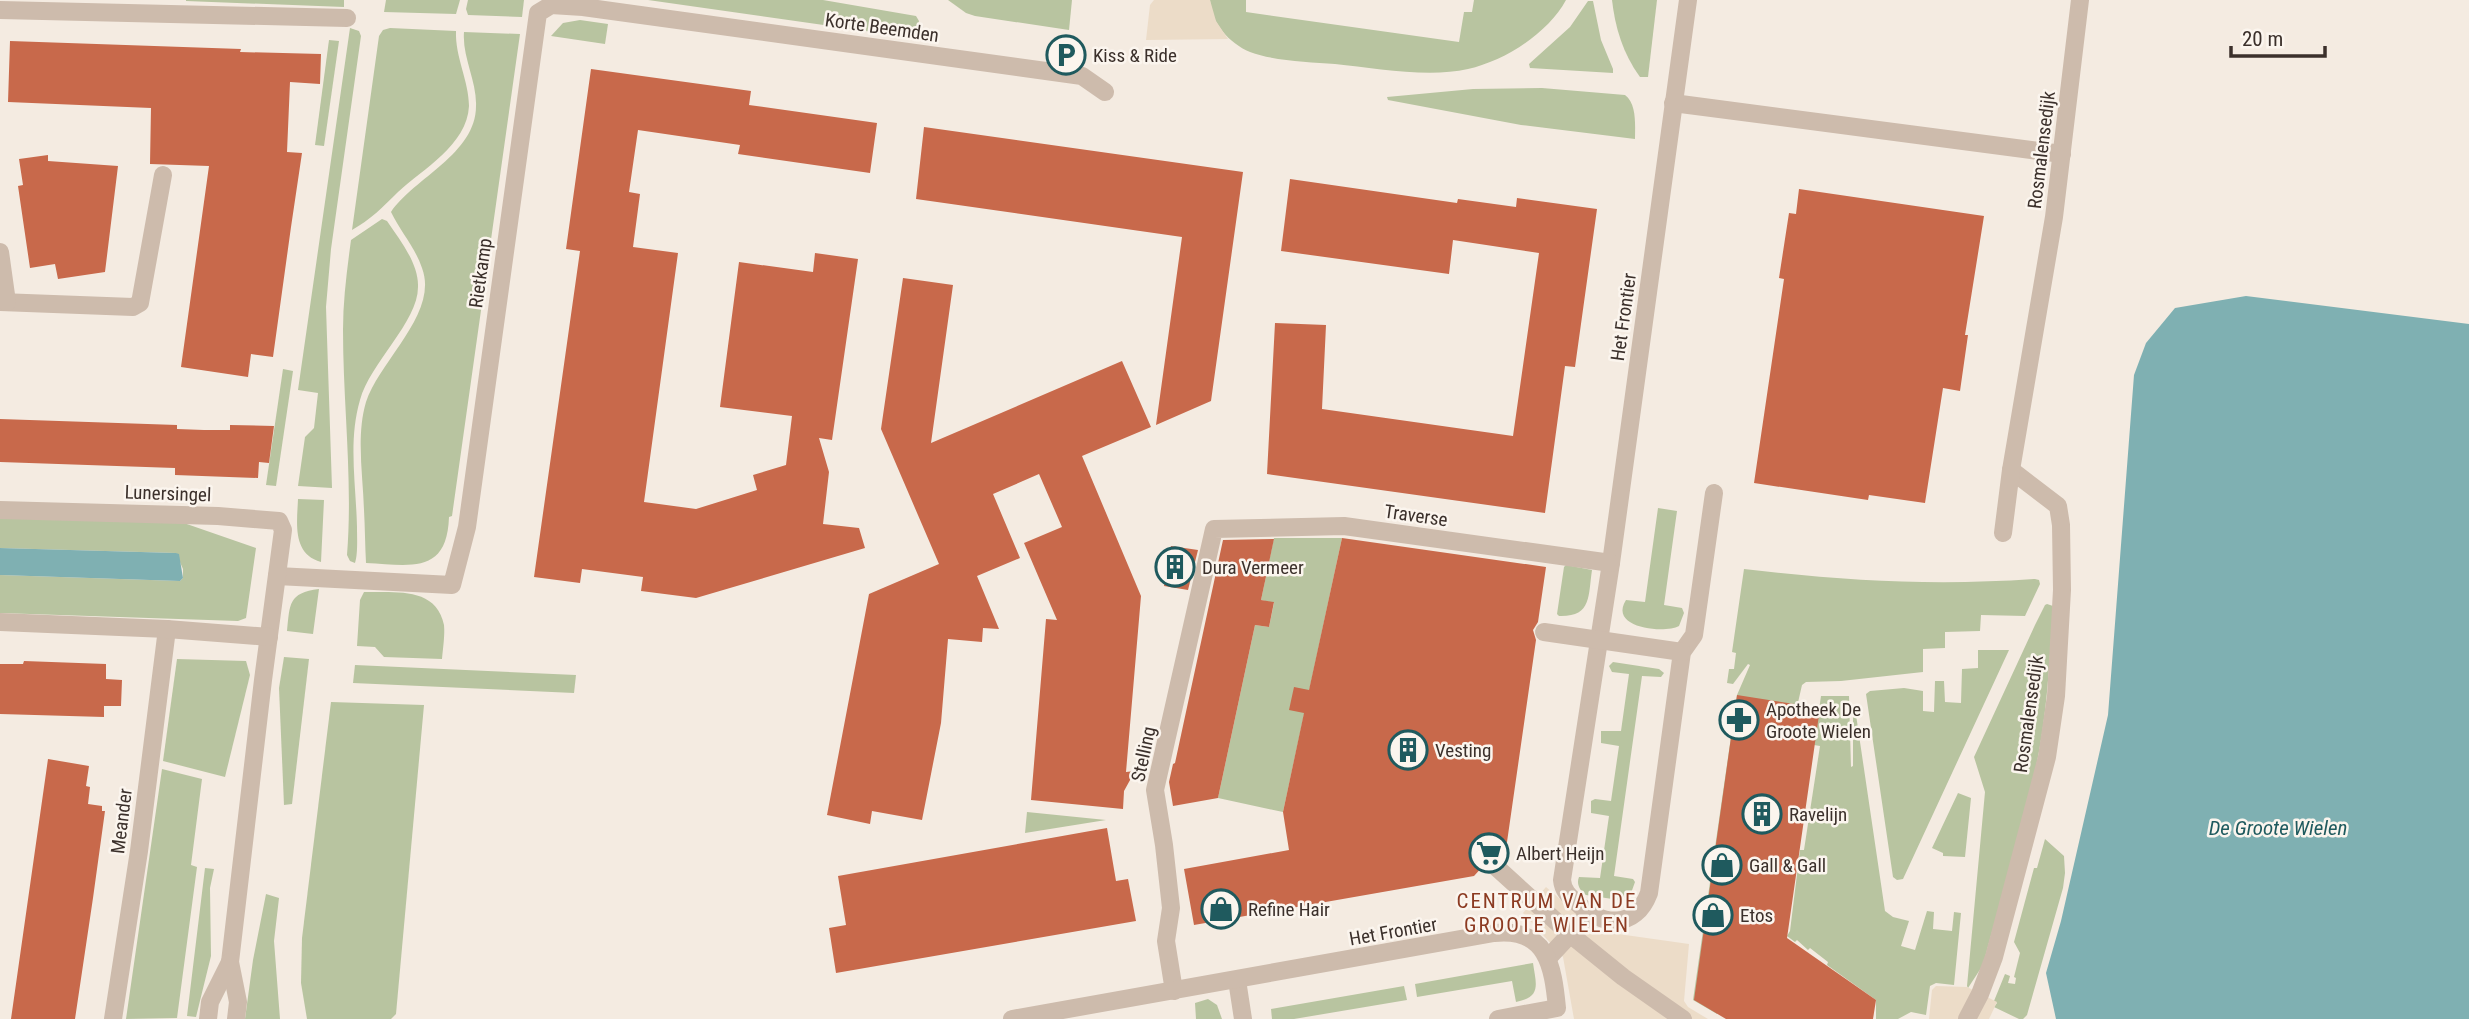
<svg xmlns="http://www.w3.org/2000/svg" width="2469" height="1019" viewBox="0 0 2469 1019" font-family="'Roboto Condensed',sans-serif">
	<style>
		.green { fill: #b8c4a0 }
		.plaza { fill: #ecdcc8 }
		.water { fill: #7fb0b2 }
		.building { fill: #c8694b }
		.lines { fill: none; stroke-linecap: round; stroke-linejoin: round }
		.service { stroke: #cdbbac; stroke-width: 18 }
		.pedestrian { stroke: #cdbbac; stroke-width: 18 }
		.minor { stroke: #cdbbac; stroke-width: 18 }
		.tertiary { stroke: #cdbbac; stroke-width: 18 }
		.labels { text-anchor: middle; stroke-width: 5; stroke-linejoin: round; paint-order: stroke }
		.street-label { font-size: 19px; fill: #3b302b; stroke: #fbf5ee }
		.poi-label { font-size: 19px; fill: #3b302b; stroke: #fbf5ee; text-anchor: start }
		.water-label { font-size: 21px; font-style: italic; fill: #1f5a5e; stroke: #fbf5ee }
		.neighbourhood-label { font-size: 21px; letter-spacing: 2px; fill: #8c3b22; stroke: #fbf5ee }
	</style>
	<rect width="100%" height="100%" fill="#f4ebe1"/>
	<!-- green -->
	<g class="green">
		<polygon points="186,0 344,0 344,7 186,1"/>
		<polygon points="386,0 460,0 456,14 384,12"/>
		<polygon points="468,0 524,0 522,17 468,15 466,9"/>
		<polygon points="648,0 823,0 916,16 919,21 915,38"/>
		<polygon points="948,0 1072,0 1069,30 975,16 966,13"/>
		<path d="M1210,0H1246V12L1459,42L1464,12H1472L1474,0H1566C1548,33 1505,61 1468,69C1428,78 1375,68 1335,64C1309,62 1274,61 1250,52C1229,43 1211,23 1210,0Z"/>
		<path d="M1612,0H1657L1648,77H1640C1623,54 1615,27 1612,0Z"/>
		<polygon points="1588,1 1593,1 1601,40 1613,69 1613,73 1530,68 1529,64 1570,27"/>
		<polygon points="580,20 608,24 605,44 551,36 563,23"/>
		<polygon points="350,28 359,31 361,36 331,249 326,307 332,488 298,486 305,437 314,428 318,393 298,390"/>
		<path d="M390,28L456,31C455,57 469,81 469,106C467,145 423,169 398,192C383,207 370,220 352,230L379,36L383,30Z"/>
		<path d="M464,32L520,34L452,516L449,517C447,575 410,565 366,563C365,545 365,528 364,510C363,475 356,436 366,402C380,360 439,313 422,268C415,247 400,231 391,212C414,178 476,154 476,106C477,81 462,57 464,32Z"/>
		<polygon points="329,40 339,41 324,146 315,145"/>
		<path d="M1542,88L1625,95C1637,104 1635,125 1635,139L1521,125L1388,100L1387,97L1473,89Z"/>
		<path d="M382,219L387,221C400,240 419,264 418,287C418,322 370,363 360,400C348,441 356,484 357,527C357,538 358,554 355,563L350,561L347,555C353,480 343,405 343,330C343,300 347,270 351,240Z"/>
		<polygon points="283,369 293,371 276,486 266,485"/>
		<path d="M298,499L324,500L321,562C292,554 297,523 298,499Z"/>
		<path d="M1658,508L1677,511L1664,605L1682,608L1684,613L1679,626C1664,634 1608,628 1626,600L1645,602Z"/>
		<polygon points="0,517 181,522 256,548 246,618 238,621 0,613 0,575 180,581 183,578 183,569 176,553 0,548"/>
		<polygon points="1274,538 1342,538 1283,812 1218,798 1255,625 1269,627 1274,603 1261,600"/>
		<path d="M1566,565L1592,570C1588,596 1592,617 1559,616L1557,614L1564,567Z"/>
		<path d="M1744,569C1843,581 1935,586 2035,579L2039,580L2040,584L2025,616L1981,615L1980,631L1945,632V648L1923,649V672L1841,681L1806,682L1802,685L1752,904L1717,1014L1693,1000L1737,695L1750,665L1748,664L1733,684L1727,683L1729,669H1734L1736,653L1732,652Z"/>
		<path d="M319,589L313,634L287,631C290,604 288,593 319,589Z"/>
		<path d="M364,592C394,593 436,586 444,625C445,635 443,648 442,659L384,657L375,647L357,646L360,600Z"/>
		<path d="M2047,604L2053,606C2050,653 2048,700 2040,746C2027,820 2002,893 1983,965L1968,988L1967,986L1985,792L1974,757L2035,625L2045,605Z"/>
		<polygon points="1978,650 2009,650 1903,879 1897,880 1893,877 1866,694 1870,691 1904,688 1923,691 1923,711 1934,712 1935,681 1944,681 1945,702 1961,703 1962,669 1978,668"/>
		<polygon points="284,657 309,659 292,804 284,805 279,688"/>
		<polygon points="177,659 246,661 250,675 225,777 163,761"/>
		<path d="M1613,662L1659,669L1664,673L1661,677L1642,676L1614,876L1633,879L1635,882L1630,896L1619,900L1586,895C1580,891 1576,884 1579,877L1600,878L1609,816L1591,813V801L1595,799L1611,801L1619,746L1601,743V731H1621L1629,674L1612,672L1609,666Z"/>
		<polygon points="355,665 576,675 574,693 353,683"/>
		<polygon points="1821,696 1849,696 1851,767 1853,766 1853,708 1855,708 1885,911 1893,917 1909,921 1901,946 1915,950 1927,911 1934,912 1933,929 1952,931 1954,912 1961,913 1954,985 1936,983 1930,986 1926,1015 1911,1012 1898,1019 1876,1019 1876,1000 1827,965 1828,962 1810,948 1808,950 1797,940 1795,942 1787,936 1790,931 1800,850 1804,850 1820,746 1814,745"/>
		<polygon points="331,702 424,705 396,1014 391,1019 307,1019 301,983 302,938"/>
		<polygon points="162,769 202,779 191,865 197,867 177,1018 126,1019"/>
		<polygon points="1958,793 1971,798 1965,857 1943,856 1943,853 1932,848"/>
		<polygon points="1027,812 1106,820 1025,833"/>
		<polygon points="2045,839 2064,856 2065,873 2063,888 2027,1015 2023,1019 2019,1019 1994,1007 1997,1003 1994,1001 2005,974 2010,976 2008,983 2015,984 2016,978 2014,977 2020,953 2014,942 2034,868 2037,868"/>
		<polygon points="205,868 214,869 210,888 211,956 196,1017 187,1016"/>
		<polygon points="266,894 279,898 274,941 280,1019 245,1019 253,960"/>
		<path d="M1533,963C1536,984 1542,997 1516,1002L1512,981L1417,997L1415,984Z"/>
		<polygon points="1404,986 1407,1000 1294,1019 1272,1019 1271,1009"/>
		<polygon points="1208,999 1217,1005 1222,1019 1196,1019 1195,1003"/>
	</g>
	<!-- plaza -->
	<g class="plaza">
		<polygon points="1154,0 1210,0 1216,21 1228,39 1146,40 1150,5"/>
		<polygon points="1546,887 1597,931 1689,944 1684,1001 1688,1007 1708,1019 1574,1019 1563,957 1523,913"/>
		<polygon points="1936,986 1967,987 1997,1002 1989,1019 1929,1019 1932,990"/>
	</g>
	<!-- water -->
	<g class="water">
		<polygon points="2246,296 2469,324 2469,1019 2056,1019 2046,973 2061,921 2108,715 2134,375 2146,343 2175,308"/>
		<polygon points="0,548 176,553 179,554 183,578 180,581 0,575"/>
	</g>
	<!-- building -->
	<g class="building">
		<polygon points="10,41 212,48 241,49 240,52 321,54 320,84 290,82 287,152 302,153 291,227 273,357 251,354 248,377 181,367 209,166 150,164 151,108 8,102"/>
		<polygon points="591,69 751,91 749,105 877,123 870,173 738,154 740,145 638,130 629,192 640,194 633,247 678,253 644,502 696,509 757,490 753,475 786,465 792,416 720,407 739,262 813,272 815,253 858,259 832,440 819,438 829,472 823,524 859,528 865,548 696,598 641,591 643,577 582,569 580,583 534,577 580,251 566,249"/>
		<polygon points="924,127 1243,172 1211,401 1156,425 1182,237 916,199"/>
		<polygon points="48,155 48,161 118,166 105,272 58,279 55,264 30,268 18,186 23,185 19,159"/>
		<polygon points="1290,179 1457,203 1458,199 1516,207 1517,198 1597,209 1575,367 1565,366 1545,513 1267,474 1275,323 1326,325 1322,409 1513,436 1539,253 1453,240 1449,274 1281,251"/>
		<polygon points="1799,189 1984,216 1965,335 1968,335 1960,391 1943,388 1925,503 1869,495 1868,500 1754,483 1784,279 1779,278 1789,213 1796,214"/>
		<polygon points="903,278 953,285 931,443 1122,361 1151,427 1082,456 1141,596 1126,772 1135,771 1124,791 1123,809 1031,800 1046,619 1057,620 1024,543 1062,527 1039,474 993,494 1020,558 977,576 999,629 983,628 982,642 948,639 941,723 922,820 872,811 870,824 827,815 869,594 939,564 881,429"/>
		<polygon points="0,419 177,425 177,429 204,430 230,430 230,425 274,426 269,463 259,462 258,478 175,475 175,468 0,462"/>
		<polygon points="1342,538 1546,567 1538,622 1533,630 1536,640 1507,842 1494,855 1487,858 1484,865 1474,876 1194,925 1184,869 1289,850 1283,812 1304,713 1289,710 1294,687 1309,690"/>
		<polygon points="1274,539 1261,600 1274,602 1269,627 1255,625 1218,798 1173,806 1169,782 1173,764 1175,763 1223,540"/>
		<polygon points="1171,546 1198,550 1188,590 1164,586"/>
		<polygon points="24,661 106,664 106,679 122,680 121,706 104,706 104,717 0,714 0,664 23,664"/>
		<polygon points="1737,695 1820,708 1787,938 1876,1000 1873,1019 1726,1019 1694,1000"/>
		<polygon points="48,759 89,766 86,786 90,787 88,804 102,806 102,811 105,811 93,898 75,1019 11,1019"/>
		<polygon points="1107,828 1116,881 1128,879 1136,921 836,973 829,928 846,925 838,876"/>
	</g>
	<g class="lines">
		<!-- service -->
		<g class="service">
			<polyline points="1673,103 2062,154"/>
			<polyline points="0,302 133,307 140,303 163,175"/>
		</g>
		<!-- pedestrian -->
		<g class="pedestrian">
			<polyline points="1495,866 1571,935 1623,977 1683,1019"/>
			<polyline points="1967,1019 1980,994 1994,957 2047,757 2056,696 2062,590 2061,525 2058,506 2011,470"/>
		</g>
		<!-- minor -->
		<g class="minor">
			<path d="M1688,0L1611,563L1562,880C1563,891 1569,896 1577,903C1602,926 1635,930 1649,893L1682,652L1694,635L1714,493"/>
			<polyline points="0,10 347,18"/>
			<polyline points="0,252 7,302"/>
			<polyline points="2003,533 2011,470 2054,217 2080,0"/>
			<polyline points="277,576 452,585 467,527 538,13 551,5 583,7 1082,76 1105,92"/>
			<polyline points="1544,632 1682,652"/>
			<polyline points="1548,958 1589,914"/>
			<polyline points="1237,980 1243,1019"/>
			<polyline points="1174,991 1166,941 1171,908 1164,845 1155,790 1214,529 1344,526 1611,563"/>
			<polyline points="113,1019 139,851 167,629"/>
			<path d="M1012,1019L1494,933C1547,927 1553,966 1557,1008L1498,1019"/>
		</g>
		<!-- tertiary -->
		<g class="tertiary">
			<polyline points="0,510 218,516 279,521 283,530 263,680 230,962 238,1002 236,1019"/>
			<polyline points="0,622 167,629 269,637"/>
			<polyline points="208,1019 210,1002 230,962"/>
		</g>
	</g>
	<!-- icons -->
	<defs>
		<g id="parking-ring" transform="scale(2.0125)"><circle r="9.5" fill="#fbf5ee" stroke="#1f5a5e" stroke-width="1.5"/><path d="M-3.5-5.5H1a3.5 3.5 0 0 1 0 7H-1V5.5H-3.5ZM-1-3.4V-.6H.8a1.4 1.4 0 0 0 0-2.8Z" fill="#1f5a5e"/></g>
		<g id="building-ring" transform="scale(2.0125)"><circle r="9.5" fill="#fbf5ee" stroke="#1f5a5e" stroke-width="1.5"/><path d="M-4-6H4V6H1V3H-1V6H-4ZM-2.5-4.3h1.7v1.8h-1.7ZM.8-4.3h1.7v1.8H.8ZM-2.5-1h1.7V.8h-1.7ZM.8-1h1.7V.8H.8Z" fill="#1f5a5e"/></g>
		<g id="pharmacy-ring" transform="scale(2.0125)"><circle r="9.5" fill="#fbf5ee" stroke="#1f5a5e" stroke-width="1.5"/><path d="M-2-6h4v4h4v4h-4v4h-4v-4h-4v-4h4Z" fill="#1f5a5e"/></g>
		<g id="supermarket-ring" transform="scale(2.0125)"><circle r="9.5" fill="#fbf5ee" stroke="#1f5a5e" stroke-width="1.5"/><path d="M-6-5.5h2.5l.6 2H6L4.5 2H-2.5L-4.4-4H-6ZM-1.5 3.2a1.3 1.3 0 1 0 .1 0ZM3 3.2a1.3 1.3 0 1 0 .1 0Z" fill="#1f5a5e"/></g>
		<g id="shop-ring" transform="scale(2.0125)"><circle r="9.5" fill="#fbf5ee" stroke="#1f5a5e" stroke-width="1.5"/><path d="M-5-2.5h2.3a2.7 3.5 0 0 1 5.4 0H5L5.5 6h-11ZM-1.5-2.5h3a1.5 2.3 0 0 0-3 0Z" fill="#1f5a5e"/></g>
	</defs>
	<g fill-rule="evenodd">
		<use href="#parking-ring" x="1066" y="55"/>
		<use href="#building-ring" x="1175" y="567"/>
		<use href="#pharmacy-ring" x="1739" y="720"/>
		<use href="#building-ring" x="1408" y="750"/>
		<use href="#building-ring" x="1762" y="814"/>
		<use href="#supermarket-ring" x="1489" y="853"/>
		<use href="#shop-ring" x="1722" y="865"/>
		<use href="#shop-ring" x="1221" y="909"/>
		<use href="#shop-ring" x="1713" y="915"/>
	</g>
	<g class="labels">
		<!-- street labels -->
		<g class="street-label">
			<text transform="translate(882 27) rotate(8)" y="7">Korte Beemden</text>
			<text transform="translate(2041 150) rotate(-83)" y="7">Rosmalensedijk</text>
			<text transform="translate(480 273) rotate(-82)" y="7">Rietkamp</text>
			<text transform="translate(1623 317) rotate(-82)" y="7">Het Frontier</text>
			<text transform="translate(168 493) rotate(2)" y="7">Lunersingel</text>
			<text transform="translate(1416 515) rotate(8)" y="7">Traverse</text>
			<text transform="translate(2028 714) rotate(-82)" y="7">Rosmalensedijk</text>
			<text transform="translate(1143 754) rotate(-78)" y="7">Stelling</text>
			<text transform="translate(121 821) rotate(-83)" y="7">Meander</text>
			<text transform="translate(1393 931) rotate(-10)" y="7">Het Frontier</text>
		</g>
		<!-- poi labels -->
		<g class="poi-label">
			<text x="1093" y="62">Kiss &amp; Ride</text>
			<text x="1202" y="574">Dura Vermeer</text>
			<text x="1766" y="716">Apotheek De<tspan x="1766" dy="22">Groote Wielen</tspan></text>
			<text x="1435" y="757">Vesting</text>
			<text x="1789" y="821">Ravelijn</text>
			<text x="1516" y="860">Albert Heijn</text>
			<text x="1749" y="872">Gall &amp; Gall</text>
			<text x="1248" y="916">Refine Hair</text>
			<text x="1740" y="922">Etos</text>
		</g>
		<!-- water labels -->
		<g class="water-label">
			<text x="2278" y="835">De Groote Wielen</text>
		</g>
		<!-- neighbourhood labels -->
		<g class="neighbourhood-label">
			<text x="1547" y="908">CENTRUM VAN DE<tspan x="1547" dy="24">GROOTE WIELEN</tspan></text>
		</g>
	</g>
	<!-- scale -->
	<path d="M2231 46v10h94v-10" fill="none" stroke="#3b302b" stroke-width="3.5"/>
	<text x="2242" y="46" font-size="21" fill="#3b302b" stroke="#fbf5ee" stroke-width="5" paint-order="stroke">20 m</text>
</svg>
